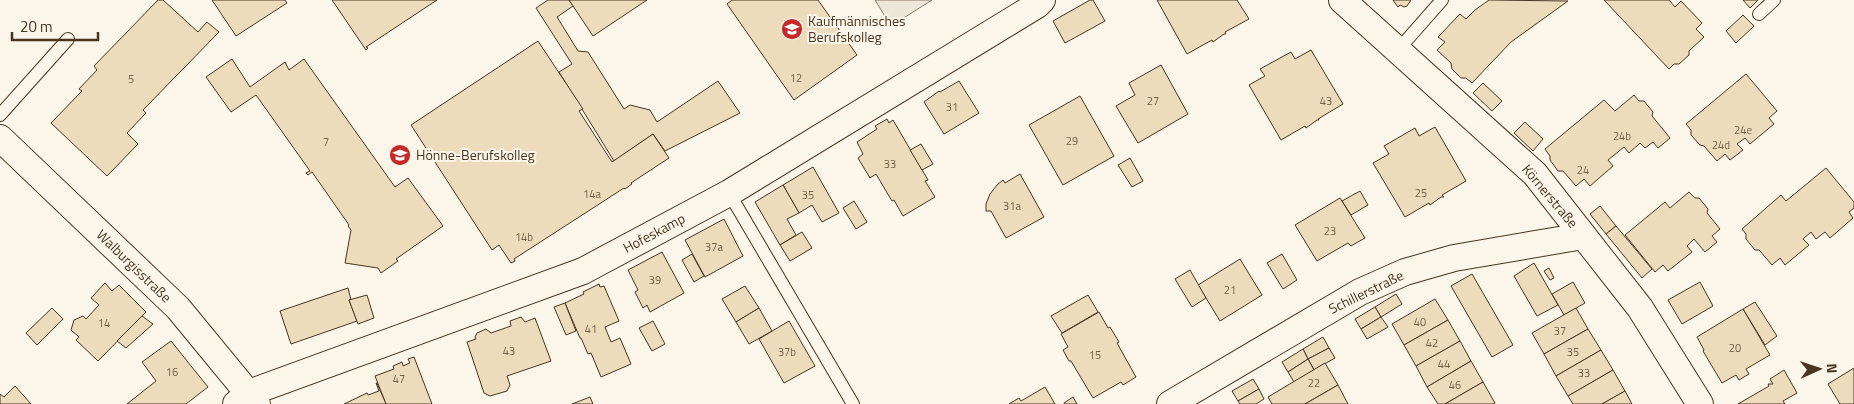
<svg xmlns="http://www.w3.org/2000/svg" width="1854" height="404" viewBox="0 0 1854 404" font-family="'Titillium Web',sans-serif">
	<style>
		.parking { fill: #ede7d9; stroke: #887966 }
		.building { fill: #ecdcbc; stroke: #4a3520 }
		.lines { fill: none; stroke-linecap: round; stroke-linejoin: round }
		.service-casing { stroke: #4a3520; stroke-width: 14 }
		.minor-casing { stroke: #4a3520; stroke-width: 28 }
		.service { stroke: #fbf6e9; stroke-width: 12 }
		.minor { stroke: #fbf6e9; stroke-width: 26 }
		.labels { text-anchor: middle; stroke-width: 4; stroke-linejoin: round; paint-order: stroke }
		.number-label { font-size: 11px; fill: #725f47 }
		.poi-label { font-size: 14px; fill: #4a3520; stroke: #fbf6e9; text-anchor: start }
		.street-label { font-size: 14px; fill: #4a3520; stroke: #fbf6e9 }
	</style>
	<rect width="100%" height="100%" fill="#fbf6e9"/>
	<!-- parking -->
	<polygon class="parking" points="875,0 932,0 891,26"/>
	<!-- building -->
	<g class="building">
		<polygon points="158,0 163,0 198,32 207,22 219,32 143,110 146,113 127,133 138,144 107,176 51,123 82,91 79,89 97,70 94,66"/>
		<polygon points="212,0 285,0 287,3 236,36"/>
		<polygon points="332,0 437,0 366,47 368,48 366,50"/>
		<polygon points="548,0 569,0 573,6 557,17 578,51 588,52 624,109 630,105 650,110 657,122 718,81 740,113 665,151 653,134 614,161 559,72 572,64 536,8"/>
		<polygon points="569,0 647,0 593,36"/>
		<polygon points="732,0 818,0 857,55 794,100 727,4"/>
		<polygon points="1090,0 1093,0 1105,21 1065,43 1053,21"/>
		<polygon points="1157,0 1237,0 1249,19 1225,32 1226,34 1224,34 1213,42 1212,40 1187,54"/>
		<polygon points="1393,0 1411,0 1407,6 1404,7 1400,5 1398,7"/>
		<polygon points="1489,0 1568,1 1511,42 1472,83 1466,78 1461,78 1452,69 1451,63 1437,50 1445,42 1438,37 1460,14 1466,19 1475,10"/>
		<polygon points="1604,0 1669,0 1675,7 1681,1 1702,23 1696,29 1704,37 1689,51 1689,55 1679,64 1674,64 1669,69"/>
		<polygon points="1743,0 1758,0 1750,8"/>
		<polygon points="1743,15 1754,26 1736,43 1726,31"/>
		<polygon points="538,41 583,109 579,111 612,162 653,134 669,158 631,183 632,184 625,189 624,188 514,259 515,261 511,263 499,245 492,250 411,125"/>
		<polygon points="1311,50 1343,104 1318,119 1319,120 1317,120 1306,128 1305,126 1281,140 1249,85 1265,76 1260,69 1291,52 1295,59"/>
		<polygon points="232,59 250,87 285,62 289,70 304,59 395,187 408,178 443,226 396,259 398,261 381,273 378,268 345,263 351,230 348,226 349,225 312,172 308,175 306,173 310,171 256,95 231,112 206,77"/>
		<polygon points="1161,65 1188,114 1138,143 1116,106 1135,95 1129,83"/>
		<polygon points="1746,74 1777,111 1769,118 1774,124 1750,144 1745,138 1737,144 1743,150 1730,160 1725,154 1717,161 1704,146 1700,145 1691,135 1691,130 1686,124"/>
		<polygon points="959,81 979,113 944,134 924,102 939,91 940,92"/>
		<polygon points="1483,83 1502,101 1492,111 1473,93"/>
		<polygon points="1634,95 1639,101 1644,101 1653,112 1652,116 1670,138 1658,148 1653,142 1645,148 1640,143 1629,153 1624,147 1608,160 1613,166 1590,186 1584,179 1576,186 1563,171 1558,171 1550,160 1550,156 1545,149 1604,100 1615,111"/>
		<polygon points="1080,96 1114,156 1063,185 1029,125"/>
		<polygon points="887,119 889,123 893,120 928,180 925,181 935,197 903,216 894,200 892,201 876,174 870,178 858,158 863,154 857,142 877,129 875,126"/>
		<polygon points="1525,122 1543,139 1533,151 1514,133"/>
		<polygon points="1435,127 1466,181 1442,195 1444,197 1441,197 1430,205 1429,203 1405,217 1373,163 1389,154 1384,146 1415,128 1419,136"/>
		<polygon points="921,144 933,164 922,170 910,150"/>
		<polygon points="1130,158 1143,181 1132,187 1118,165"/>
		<polygon points="813,167 839,213 822,222 812,205 799,213 783,185"/>
		<polygon points="1826,168 1854,202 1854,208 1849,212 1853,218 1830,238 1825,232 1816,239 1811,232 1803,239 1809,245 1785,265 1780,258 1772,265 1759,250 1755,250 1746,239 1746,234 1742,229 1781,195 1786,201"/>
		<polygon points="1020,174 1044,217 1006,238 991,211 986,211 986,204 990,194 997,185 1003,180 1005,183"/>
		<polygon points="783,185 799,213 787,219 796,235 780,245 755,202"/>
		<polygon points="1360,191 1368,205 1351,215 1342,201"/>
		<polygon points="1689,192 1695,198 1699,198 1708,209 1707,213 1720,229 1712,236 1717,242 1705,252 1694,239 1687,246 1692,252 1668,271 1663,265 1655,272 1625,235 1665,202 1670,208"/>
		<polygon points="1340,198 1365,238 1351,246 1348,243 1317,261 1295,225"/>
		<polygon points="854,201 867,222 856,229 843,208"/>
		<polygon points="1600,206 1616,226 1606,234 1590,214"/>
		<polygon points="724,219 743,256 705,277 685,240"/>
		<polygon points="1616,226 1652,269 1642,278 1606,234"/>
		<polygon points="802,232 812,248 790,261 780,245"/>
		<polygon points="662,252 684,293 650,312 647,305 643,308 635,292 638,290 628,270"/>
		<polygon points="692,254 704,276 694,282 682,260"/>
		<polygon points="1282,254 1297,280 1283,289 1267,263"/>
		<polygon points="1240,259 1262,295 1220,321 1198,285"/>
		<polygon points="1534,263 1558,305 1537,316 1514,276"/>
		<polygon points="1549,268 1554,278 1550,280 1544,271"/>
		<polygon points="1190,270 1206,298 1192,307 1175,279"/>
		<polygon points="1472,274 1513,345 1492,357 1451,286"/>
		<polygon points="1573,282 1585,303 1564,315 1552,294"/>
		<polygon points="1700,282 1713,306 1682,324 1668,300"/>
		<polygon points="105,283 112,291 119,285 146,312 98,361 76,340 79,337 71,330 74,320 83,316 86,319 99,305 91,298"/>
		<polygon points="599,284 600,287 604,286 619,321 605,327 611,342 620,338 631,364 601,377 591,353 588,354 581,338 580,338 565,303 584,294 583,292"/>
		<polygon points="745,286 759,308 736,322 722,299"/>
		<polygon points="348,288 351,300 349,300 357,321 291,344 280,311"/>
		<polygon points="1396,294 1402,304 1381,317 1375,307"/>
		<polygon points="367,295 374,318 358,324 349,300"/>
		<polygon points="1088,295 1098,312 1062,333 1051,316"/>
		<polygon points="1435,299 1448,320 1404,345 1392,324"/>
		<polygon points="1755,302 1777,336 1765,345 1743,309"/>
		<polygon points="565,303 576,331 566,335 554,307"/>
		<polygon points="1375,307 1381,317 1361,329 1355,319"/>
		<polygon points="52,308 63,319 37,345 26,333"/>
		<polygon points="759,308 772,331 749,344 736,322"/>
		<polygon points="1576,308 1588,329 1544,354 1532,333"/>
		<polygon points="1743,309 1770,355 1746,369 1749,374 1739,380 1736,375 1722,383 1703,351 1704,350 1697,337"/>
		<polygon points="1099,312 1108,328 1110,327 1119,342 1117,343 1136,377 1123,385 1121,382 1093,398 1071,361 1069,361 1063,350 1068,347 1061,334"/>
		<polygon points="142,316 153,324 126,348 117,341"/>
		<polygon points="521,317 525,322 535,318 551,361 507,376 510,385 507,391 490,396 484,393 467,342 476,339 475,337 477,333 486,329 491,333 511,326 510,321"/>
		<polygon points="1381,317 1388,327 1367,339 1361,329"/>
		<polygon points="1448,320 1460,341 1416,366 1404,345"/>
		<polygon points="653,321 665,344 652,351 639,328"/>
		<polygon points="789,321 815,366 784,383 759,339"/>
		<polygon points="1588,329 1601,350 1556,376 1544,354"/>
		<polygon points="1323,337 1329,348 1308,359 1303,349"/>
		<polygon points="171,341 208,387 186,404 127,404 156,381 142,362"/>
		<polygon points="1460,341 1471,361 1427,387 1416,366"/>
		<polygon points="1329,348 1335,358 1314,370 1308,359"/>
		<polygon points="1303,349 1308,359 1288,372 1282,362"/>
		<polygon points="1601,350 1613,370 1568,396 1556,376"/>
		<polygon points="414,357 432,404 386,404 375,376 394,369 393,366 402,362 403,366 410,363 408,359"/>
		<polygon points="1308,359 1314,370 1294,382 1288,372"/>
		<polygon points="1471,361 1483,382 1445,404 1438,404 1427,387"/>
		<polygon points="1325,363 1338,385 1305,404 1272,404 1268,397"/>
		<polygon points="1854,368 1854,404 1840,404 1828,384"/>
		<polygon points="1613,370 1625,391 1602,404 1573,404 1568,396"/>
		<polygon points="1784,370 1797,393 1783,401 1785,404 1738,404 1769,386 1768,384 1773,384 1770,379"/>
		<polygon points="1253,379 1259,389 1238,401 1232,391"/>
		<polygon points="1483,382 1495,403 1493,404 1445,404"/>
		<polygon points="376,383 377,383 386,404 344,404 367,393 368,395 379,391"/>
		<polygon points="1338,385 1348,404 1305,404"/>
		<polygon points="15,386 31,404 0,404 0,394 4,397"/>
		<polygon points="1045,387 1055,404 1009,404 1019,398 1021,401"/>
		<polygon points="1259,389 1264,399 1256,404 1240,404 1238,401"/>
		<polygon points="1625,391 1632,404 1602,404"/>
		<polygon points="590,397 593,404 572,404"/>
		<polygon points="1073,397 1077,404 1064,404 1064,403"/>
	</g>
	<g class="lines">
		<!-- service casing -->
		<g class="service-casing">
			<g id="service">
				<polyline points="1759,14 1774,0"/>
				<polyline points="1398,50 1442,0"/>
				<polyline points="0,115 68,39"/>
				<polyline points="729,193 853,404"/>
			</g>
		</g>
		<!-- minor casing -->
		<g class="minor-casing">
			<g id="minor">
				<polyline points="1342,0 1535,174 1640,308 1700,404"/>
				<polyline points="0,138 178,308 257,404"/>
				<polyline points="236,404 249,393 583,271 729,193 1037,5 1042,0"/>
				<polyline points="1170,404 1360,292 1405,272 1454,258 1583,236"/>
			</g>
		</g>
		<!-- service -->
		<use href="#service" class="service"/>
		<!-- minor -->
		<use href="#minor" class="minor"/>
	</g>
	<!-- icons -->
	<defs>
		<g id="school-disc" transform="scale(1.125)"><circle r="9.5" fill="#c62828" stroke="#fbf6e9"/><path d="M0-5L7-2L0 1L-7-2ZM-4 1L0 2.5L4 1V4Q0 6-4 4Z" fill="#fff"/></g>
	</defs>
	<g fill-rule="evenodd">
		<use href="#school-disc" x="792" y="29"/>
		<use href="#school-disc" x="400" y="155"/>
	</g>
	<g class="labels">
		<!-- number labels -->
		<g class="number-label">
			<text x="796" y="82">12</text>
			<text x="131" y="83">5</text>
			<text x="1153" y="105">27</text>
			<text x="1326" y="105">43</text>
			<text x="952" y="111">31</text>
			<text x="1743" y="134">24e</text>
			<text x="1622" y="140">24b</text>
			<text x="1072" y="145">29</text>
			<text x="326" y="146">7</text>
			<text x="1721" y="149">24d</text>
			<text x="890" y="168">33</text>
			<text x="1583" y="174">24</text>
			<text x="1421" y="197">25</text>
			<text x="592" y="198">14a</text>
			<text x="808" y="199">35</text>
			<text x="1012" y="210">31a</text>
			<text x="1330" y="235">23</text>
			<text x="524" y="241">14b</text>
			<text x="714" y="251">37a</text>
			<text x="655" y="284">39</text>
			<text x="1230" y="294">21</text>
			<text x="1420" y="326">40</text>
			<text x="104" y="327">14</text>
			<text x="591" y="333">41</text>
			<text x="1560" y="335">37</text>
			<text x="1432" y="347">42</text>
			<text x="1735" y="352">20</text>
			<text x="509" y="355">43</text>
			<text x="787" y="356">37b</text>
			<text x="1573" y="356">35</text>
			<text x="1095" y="359">15</text>
			<text x="1444" y="368">44</text>
			<text x="172" y="376">16</text>
			<text x="1584" y="377">33</text>
			<text x="399" y="383">47</text>
			<text x="1314" y="387">22</text>
			<text x="1455" y="389">46</text>
		</g>
		<!-- poi labels -->
		<g class="poi-label">
			<text x="808" y="26">Kaufmännisches<tspan x="808" dy="16">Berufskolleg</tspan></text>
			<text x="416" y="160">Hönne-Berufskolleg</text>
		</g>
		<!-- street labels -->
		<g class="street-label">
			<text transform="translate(1550 196) rotate(50)" y="5">Körnerstraße</text>
			<text transform="translate(654 233) rotate(-28)" y="5">Hofeskamp</text>
			<text transform="translate(134 266) rotate(44)" y="5">Walburgisstraße</text>
			<text transform="translate(1366 292) rotate(-26)" y="5">Schillerstraße</text>
		</g>
	</g>
	<!-- north arrow -->
	<g transform="translate(1819 369) rotate(87)" stroke="#fbf6e9" stroke-width="4" paint-order="stroke">
	<path d="M0-4L9 19L0 12L-9 19Z" fill="#4a3520"/>
	<text y="-8" font-size="14" font-weight="bold" text-anchor="middle" fill="#4a3520">N</text>
	</g>
	<!-- scale -->
	<path d="M12 32v8h86v-8" fill="none" stroke="#4a3520" stroke-width="2.5"/>
	<text x="20" y="32" font-size="15" fill="#4a3520" stroke="#fbf6e9" stroke-width="4" paint-order="stroke">20 m</text>
</svg>
